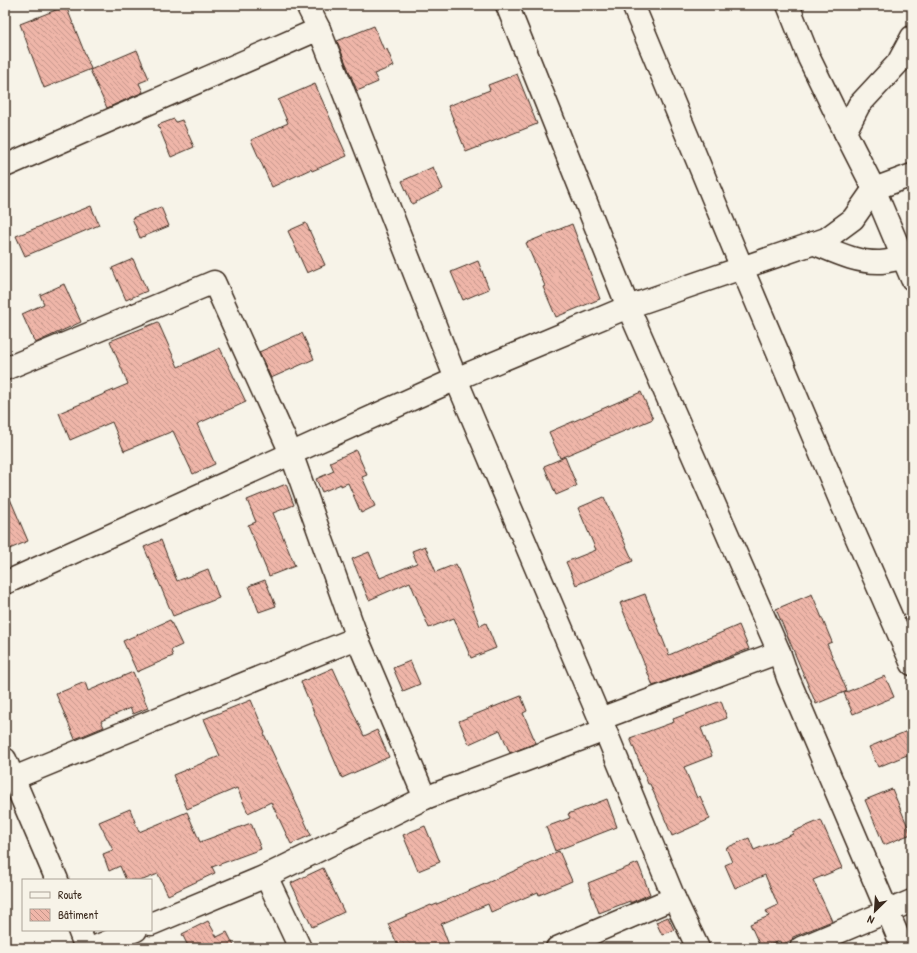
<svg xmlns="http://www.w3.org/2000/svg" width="917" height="953" viewBox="0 0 917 953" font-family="'Patrick Hand',sans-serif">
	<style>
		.building { fill: url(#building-back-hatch); stroke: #3b2a1e }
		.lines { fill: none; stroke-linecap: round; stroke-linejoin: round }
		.minor-casing { stroke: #3b2a1e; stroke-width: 25 }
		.minor { stroke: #f7f3e8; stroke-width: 22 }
	</style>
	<defs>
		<pattern id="building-back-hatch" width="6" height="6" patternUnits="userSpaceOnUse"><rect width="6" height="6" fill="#efb6a9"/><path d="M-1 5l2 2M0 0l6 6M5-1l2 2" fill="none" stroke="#c39489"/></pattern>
	</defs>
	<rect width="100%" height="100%" fill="#f7f3e8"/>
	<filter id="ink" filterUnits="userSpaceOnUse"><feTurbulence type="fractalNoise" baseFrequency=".025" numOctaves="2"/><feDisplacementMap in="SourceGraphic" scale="8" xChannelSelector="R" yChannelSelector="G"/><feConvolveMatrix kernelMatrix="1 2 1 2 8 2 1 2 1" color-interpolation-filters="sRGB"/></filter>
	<g filter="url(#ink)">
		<!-- building -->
		<g class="building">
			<polygon points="66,6 91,69 44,88 20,24"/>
			<polygon points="374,26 384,50 387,49 394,66 374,74 378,82 357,91 337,41"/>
			<polygon points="137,50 149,79 139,83 143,92 107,108 90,70"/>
			<polygon points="517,74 537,124 466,152 448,106 490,90 488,85"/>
			<polygon points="315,84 347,156 312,171 311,169 272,187 251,140 288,123 278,100"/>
			<polygon points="174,119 176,122 182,120 194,147 171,157 158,125"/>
			<polygon points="433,167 443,189 412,204 402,181"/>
			<polygon points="91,206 99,225 25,256 16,236"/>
			<polygon points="161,207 169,226 140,238 132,218"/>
			<polygon points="306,223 325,265 307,273 288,231"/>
			<polygon points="572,224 600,299 556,317 543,287 545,286 526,243"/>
			<polygon points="133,259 147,291 126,300 112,268"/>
			<polygon points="478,261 489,289 463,300 451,272"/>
			<polygon points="64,284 81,322 35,343 22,314 44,304 40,295"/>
			<polygon points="158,322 178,367 220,348 246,402 197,424 215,464 193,474 173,431 124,451 112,422 70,440 59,413 128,384 110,341"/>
			<polygon points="302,333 314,359 271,378 259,352"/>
			<polygon points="641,392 653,419 560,458 549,432"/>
			<polygon points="356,450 367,475 362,477 375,506 361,513 348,483 341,486 341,484 322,492 316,479 334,471 330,462"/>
			<polygon points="565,457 577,486 556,495 544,466"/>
			<polygon points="286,484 294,505 273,513 295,566 269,576 248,525 256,522 247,500"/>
			<polygon points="5,487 28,541 5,551"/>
			<polygon points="604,497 633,561 576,585 566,562 596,550 578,508"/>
			<polygon points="161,540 177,581 208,569 219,598 173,616 144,547"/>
			<polygon points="425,546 436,572 456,564 480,626 486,623 496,648 471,658 454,618 429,628 410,582 369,600 352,559 369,552 380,578 417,563 412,551"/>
			<polygon points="265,580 276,606 259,612 249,586"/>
			<polygon points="645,594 669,655 739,625 749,649 653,686 620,603"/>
			<polygon points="812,594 832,642 827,644 847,691 816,704 776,609"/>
			<polygon points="170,620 182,645 171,650 173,656 137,672 123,641"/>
			<polygon points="410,661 420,684 403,691 393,668"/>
			<polygon points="333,668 364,736 377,730 389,757 342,778 301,682"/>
			<polygon points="133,672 148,708 133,714 130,708 101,721 104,727 75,739 56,694 85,682 88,691"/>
			<polygon points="885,676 894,697 853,714 844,693"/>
			<polygon points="521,696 527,711 523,713 536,743 510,753 500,730 469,744 459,721"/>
			<polygon points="251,700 265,733 264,734 311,835 291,844 271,802 248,813 237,788 187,809 173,775 220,756 204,719"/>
			<polygon points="721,701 727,718 701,728 712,756 684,767 697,798 700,796 710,819 672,836 650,784 648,784 630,738 674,722 673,719"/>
			<polygon points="912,729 912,753 878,767 869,747"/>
			<polygon points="892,789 911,834 884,845 865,800"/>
			<polygon points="607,799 617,827 555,851 546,827 570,818 568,814"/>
			<polygon points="130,809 139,832 187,812 200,842 251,823 261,849 212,867 215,873 168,895 158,874 143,880 126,880 120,866 109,871 103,854 113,850 99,822"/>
			<polygon points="821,820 842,868 813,880 832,921 793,937 792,940 781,945 780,941 761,948 750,924 769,916 766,911 778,905 765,875 735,888 725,865 732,862 726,848 749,838 754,850 793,834 792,832"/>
			<polygon points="425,826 440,862 418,871 403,835"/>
			<polygon points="559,851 572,881 539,895 538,892 491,912 488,904 441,924 450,948 399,948 388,924 431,905 432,906 478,887"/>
			<polygon points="638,863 650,894 630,903 630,901 599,913 588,883"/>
			<polygon points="323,868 344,912 312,927 291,883"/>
			<polygon points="668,917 674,930 662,935 656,922"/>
			<polygon points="208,921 217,937 227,932 235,948 189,948 182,934"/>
		</g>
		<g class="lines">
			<!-- minor casing -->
			<g class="minor-casing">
				<g id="minor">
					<polyline points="307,5 319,29 456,379 600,719 605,730 674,898 698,948"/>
					<polyline points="507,5 628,307 779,652 788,678 903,948"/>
					<polyline points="633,5 742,268 844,509 912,664"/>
					<polyline points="788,5 809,58 845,132"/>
					<polyline points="912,37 898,63 859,105 845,132 874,189 912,279"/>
					<polyline points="5,166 319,29"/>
					<path d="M813,243C835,252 857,263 881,262C892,261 900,257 912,258"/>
					<polyline points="5,369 214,282 291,453 357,638 425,798"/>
					<polyline points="5,583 456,379 628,307 826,239 853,219 874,189 912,175"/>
					<polyline points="600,719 779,652"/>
					<polyline points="5,759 57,880"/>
					<polyline points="14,778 174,712 357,638"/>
					<polyline points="266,876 300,948"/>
					<polyline points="151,924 266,876 425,798 605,730"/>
					<polyline points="79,930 86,948"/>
					<polyline points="93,948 136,930"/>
					<polyline points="557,948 674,898"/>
					<polyline points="801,948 912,901"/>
				</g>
			</g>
			<!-- minor -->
			<use href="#minor" class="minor"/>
		</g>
	</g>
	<!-- margin -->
	<rect width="917" height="953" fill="none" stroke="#f7f3e8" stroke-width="20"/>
	<rect x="10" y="10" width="897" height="933" fill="none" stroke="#3b2a1e" stroke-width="1.5" filter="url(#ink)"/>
	<!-- legend -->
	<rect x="22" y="879" width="130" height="52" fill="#f7f3e8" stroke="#aca397"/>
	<rect x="30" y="892" width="20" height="6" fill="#f7f3e8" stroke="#aca397"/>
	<text x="58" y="899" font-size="12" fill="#3b2a1e">Route</text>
	<rect x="30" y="909" width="20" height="12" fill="url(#building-back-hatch)" stroke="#aca397"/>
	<text x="58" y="919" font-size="12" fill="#3b2a1e">Bâtiment</text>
	<!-- north arrow -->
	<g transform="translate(875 911) rotate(205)" stroke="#f7f3e8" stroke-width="3" paint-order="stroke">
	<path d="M0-3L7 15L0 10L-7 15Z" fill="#3b2a1e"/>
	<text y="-6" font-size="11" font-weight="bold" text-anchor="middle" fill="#3b2a1e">N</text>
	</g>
</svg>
